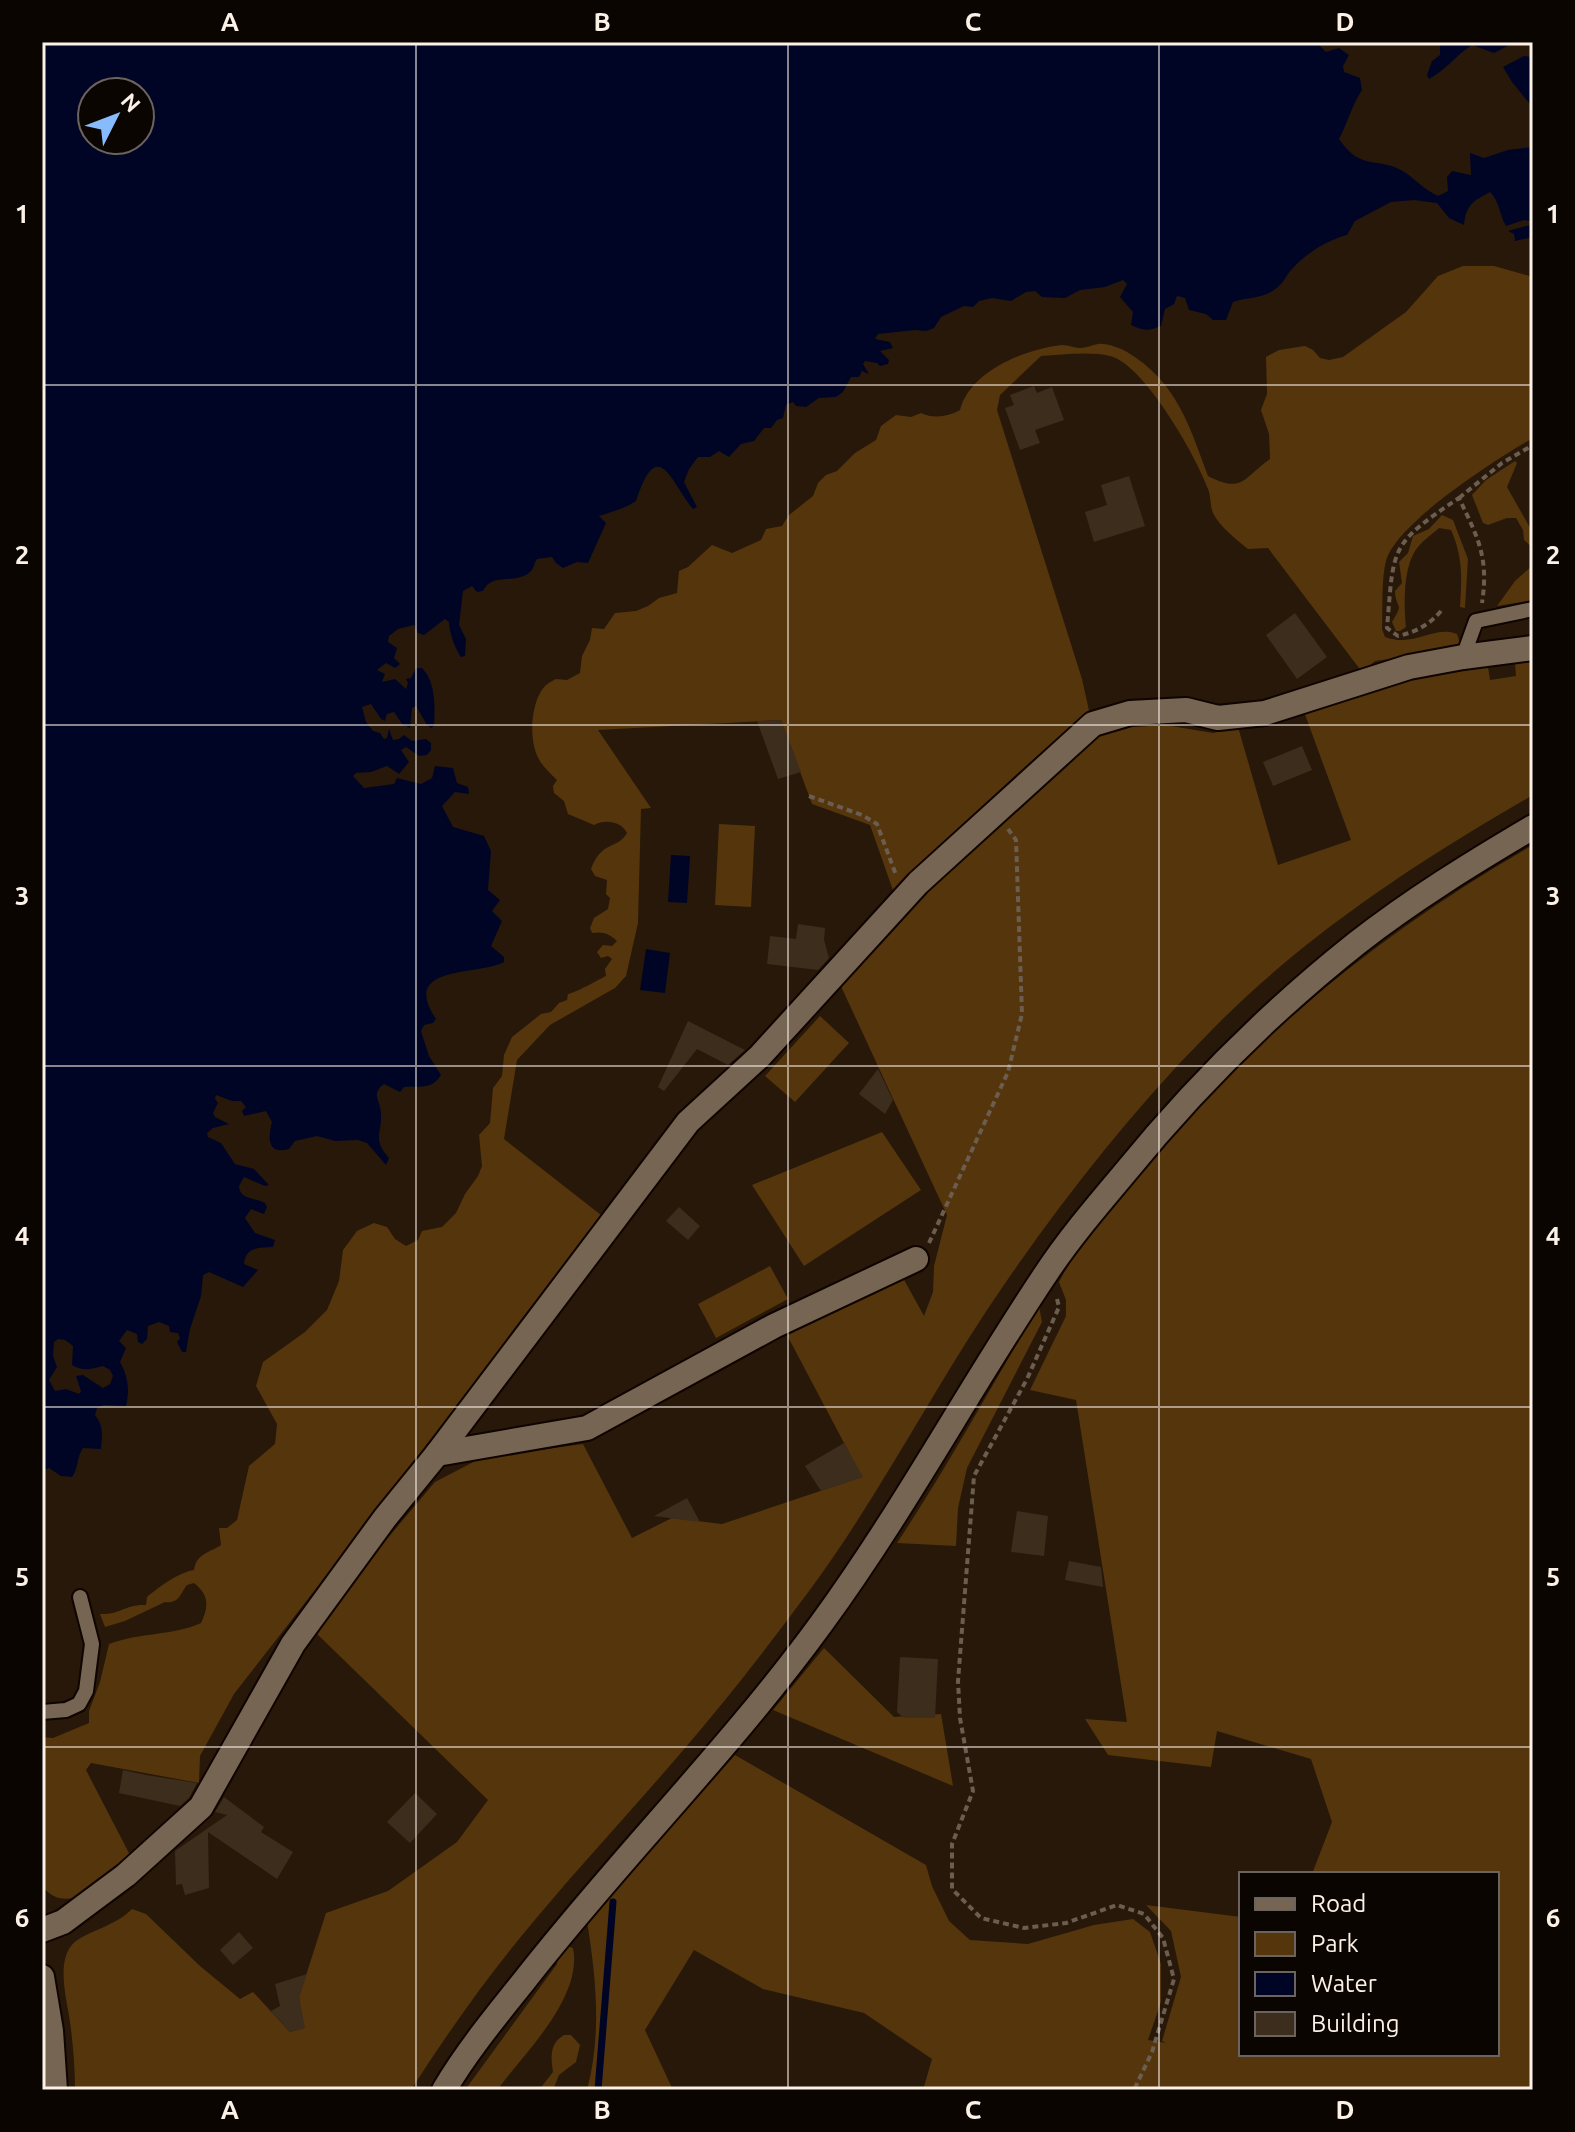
<svg xmlns="http://www.w3.org/2000/svg" width="1575" height="2132" viewBox="0 0 1575 2132" font-family="Ubuntu,sans-serif">
	<style>
		.green { fill: #55350c }
		.water { fill: #000525; fill-rule: evenodd }
		.lines { fill: none; stroke-linecap: round; stroke-linejoin: round }
		.stream { stroke: #000525; stroke-width: 7 }
		.building { fill: #3c2d1d }
		.lane-casing { stroke: #0f0400; stroke-width: 18 }
		.street-casing { stroke: #0f0400; stroke-width: 28 }
		.path { stroke: #6b5d4f; stroke-width: 4; stroke-dasharray: 6 4; stroke-linecap: butt }
		.lane { stroke: #766553; stroke-width: 14 }
		.street { stroke: #766553; stroke-width: 24 }
		.grid { fill: none; stroke: #fcf1e7; stroke-width: 2; stroke-opacity: 0.55 }
		.neatline { fill: none; stroke: #fcf1e7; stroke-width: 3 }
		.grid-label { font-size: 26px; text-anchor: middle; font-weight: bold; fill: #fcf1e7 }
	</style>
	<rect width="100%" height="100%" fill="#271809"/>
	<!-- green -->
	<g class="green">
		<path d="M1463,266H1494L1533,277V438C1498,458 1396,523 1386,561C1381,581 1383,608 1382,629L1385,637C1415,648 1434,625 1457,634L1460,643L1454,650L1375,661L1362,672L1268,548L1248,549C1236,539 1220,527 1213,513C1210,506 1211,496 1208,489C1197,457 1143,363 1110,356C1089,351 1062,355 1041,356L1000,395L997,410L1082,679L1090,715C1017,767 957,832 895,896L870,825L812,804L781,720L598,730L651,808L641,809L638,923L626,976L615,988L550,1025L517,1060L504,1139L601,1215L470,1391L234,1694L200,1756L199,1783L91,1763L86,1770L130,1855C108,1875 70,1921 42,1886V1737L53,1738L89,1723V1711L100,1682L109,1644C141,1632 172,1636 201,1623C209,1606 209,1595 194,1583L187,1585C180,1594 179,1604 165,1602L125,1621L105,1627L100,1614C120,1615 125,1604 146,1605L147,1597C159,1587 179,1572 194,1570C196,1554 209,1553 221,1545L219,1528H227L237,1520L249,1466L275,1444L277,1424L256,1386L263,1362L305,1332L327,1310L339,1281L343,1250L357,1231L374,1223L387,1227L395,1239L406,1246L418,1240L422,1231L442,1227L456,1213L465,1194L478,1176L482,1166L479,1135L490,1123L493,1088L502,1076L504,1055L512,1037L541,1014L551,1012L559,1003L567,1000L568,994C575,993 598,980 606,976L605,969L612,959L608,956L601,958L597,952L603,945L612,946L617,941C610,934 603,931 592,933L590,928L594,918L608,909L610,898L606,894L607,880L595,876L591,869C602,840 617,850 627,833C621,821 605,819 594,825L568,814L564,801L554,793L553,786L557,780C551,774 544,768 540,761C528,743 530,702 545,686C548,683 552,681 556,679L567,680L580,673L582,656L590,640L592,628L604,629L615,613L636,611L648,606L659,598L677,593L679,571L688,567L712,545L732,553L761,540L766,529L782,526L789,515L813,496L818,483L826,475L837,471L855,453L876,440L881,426L896,415L911,417L921,413C933,419 948,417 960,410C970,371 1025,349 1062,345C1069,345 1074,348 1080,348C1086,348 1092,345 1098,344C1106,343 1120,348 1127,352C1177,382 1189,425 1208,476C1243,494 1243,478 1270,459L1269,434L1261,410L1267,394L1266,357L1279,350L1305,346L1313,350L1320,358L1329,360L1343,357L1406,312L1438,276Z"/>
		<polygon points="1515,461 1517,463 1507,487 1533,533 1533,548 1524,540 1523,530 1516,518 1507,518 1488,525 1483,523 1472,495 1486,480"/>
		<path d="M1442,515L1453,520L1468,559L1465,608L1460,607C1462,579 1463,557 1451,530L1439,528C1431,535 1421,542 1415,551C1403,571 1404,604 1406,627L1400,631H1396L1392,622C1405,601 1396,611 1395,591L1402,583L1399,562L1408,553L1413,536L1429,529Z"/>
		<polygon points="1533,565 1533,600 1497,606 1515,581"/>
		<path d="M1533,660V795C1416,862 1299,939 1205,1037C1132,1111 1067,1194 1008,1279C938,1379 884,1489 812,1587C781,1629 749,1671 716,1711C659,1781 597,1846 539,1915C492,1970 450,2029 411,2090H75C75,2067 73,2044 70,2022C67,1999 53,1954 79,1939C97,1928 116,1925 132,1909L146,1914L200,1966L240,1999L253,1992L290,2032L304,2028L299,1997L326,1913L388,1891L457,1842L488,1800L315,1632L386,1540L435,1482L481,1458L583,1444L632,1538L672,1518L722,1524L862,1477L787,1335L902,1276L924,1316L933,1292L934,1266L947,1215L839,982L1008,811L1106,731L1141,721L1213,733L1238,727L1278,865L1351,840L1303,709L1381,684L1488,667L1490,680L1516,676L1515,663Z"/>
		<polygon points="719,824 755,826 751,907 715,905"/>
		<path d="M1533,845V2090H923L932,2059L864,2013L763,1989L694,1950L645,2030L673,2090H587C602,2033 596,1978 587,1921L735,1755L926,1865L932,1886L949,1921L970,1940L1028,1944L1094,1925L1133,1919L1150,1932L1161,1964V2002L1148,2040L1166,2043L1162,2041L1181,1977L1171,1931L1146,1905L1241,1917V2054H1497V1874H1312L1332,1822L1311,1759L1217,1731L1211,1767L1108,1755L1085,1719L1127,1722L1076,1400L1030,1390L1066,1316V1300L1059,1282C1078,1245 1107,1211 1133,1179C1244,1044 1382,931 1533,845Z"/>
		<polygon points="820,1016 849,1043 795,1102 765,1076"/>
		<polygon points="882,1132 921,1190 804,1266 752,1185"/>
		<polygon points="770,1266 788,1299 716,1338 698,1304"/>
		<path d="M1039,1306L1042,1322L967,1468L958,1508L956,1546L897,1543C948,1466 992,1385 1039,1306Z"/>
		<polygon points="824,1648 894,1717 941,1714 953,1786 773,1710"/>
		<path d="M564,1945L573,1948C583,1997 524,2054 497,2090H465L557,1964L558,1953Z"/>
		<path d="M564,2035H571L580,2045L576,2062L559,2075L553,2090H539L553,2072C551,2057 549,2044 564,2035Z"/>
	</g>
	<!-- water -->
	<g class="water">
		<path d="M42,42H1316L1326,52L1339,48L1349,55L1343,66L1344,72L1360,78L1362,90C1352,105 1348,122 1339,139C1362,173 1379,155 1406,173C1417,181 1425,190 1438,196L1448,191L1447,177L1452,171L1471,175L1470,153L1484,158L1508,150L1533,147V237L1515,241L1514,234L1508,231L1530,225V221L1524,220L1506,226C1499,214 1500,202 1490,192C1473,201 1466,205 1464,225L1449,218L1437,203L1414,200L1391,202L1355,221L1347,235C1328,240 1308,252 1294,267C1286,274 1284,284 1274,290C1261,299 1247,297 1233,302L1226,320H1213L1206,314L1189,310L1185,298L1177,296L1174,304L1165,309L1161,326C1149,331 1143,331 1131,325L1133,312L1120,297L1127,284L1123,280L1105,287L1080,290L1065,298L1042,297L1035,291L1026,292L1011,301L992,298L979,301L973,307L964,306L941,317L934,328L926,331L915,330L878,334L875,339L890,342L893,348L880,351L889,360L888,364L880,366L877,363L865,361L863,364L869,374L862,371L859,377H851L843,392L836,397L819,398L806,407L796,406L793,402L786,405L783,418L777,420L771,428H764L754,441L741,444L729,457L719,451L710,457H698L689,469L684,482L697,507L693,509C670,481 658,434 636,501C628,507 609,513 599,516L606,523L588,563L577,562L563,568L556,563L552,557L537,559C534,563 534,569 530,572C515,585 492,572 483,591L477,592L472,586L463,591L459,625L466,639L465,656L461,657C455,649 449,632 449,622L445,619L424,635L418,633L414,625L398,629L389,636L388,642L397,648L394,658L400,664L395,668L386,663L377,670L385,674L382,682L395,679L406,689L408,683L406,679L411,678L416,668H422C436,682 435,707 434,726L431,728L427,725L416,706L412,708L410,728L402,724L394,712L387,714L385,721L381,719L371,704L362,707L366,722L373,731L380,733L384,739L387,738L389,729L393,740L399,739L404,735L412,741L426,739L431,743V750L427,755L419,756L406,747L401,750L409,762L399,774L387,766L371,772L356,773L353,776L364,788L394,784L397,778L421,784L432,778L435,766L453,768L457,783L468,787L469,794L455,792L442,806L453,827L484,836L491,851L488,890L500,900L492,911L502,921L491,946L504,957V962C479,976 399,964 436,1019L433,1023L424,1025L421,1031L429,1056L441,1075C432,1090 419,1086 404,1087L400,1092L384,1084C370,1094 381,1101 381,1114C382,1134 372,1139 389,1158L386,1165L367,1143L358,1140L335,1141L317,1136L295,1141L289,1149C267,1155 268,1138 272,1122L266,1111L244,1116L242,1111L246,1107L241,1101H232L216,1095L215,1099L218,1103L213,1113L215,1117L229,1124L213,1128L207,1133L208,1137L221,1143L235,1164L254,1169L269,1185L265,1186L244,1177L239,1186C240,1201 256,1197 265,1203L267,1207L264,1214L251,1209L245,1218L255,1233L275,1240L273,1247C259,1248 246,1246 244,1264L258,1270L243,1287L209,1272L203,1275L201,1296L190,1329L186,1352H182L177,1342L180,1338L178,1333L170,1332L169,1326L159,1322L148,1326L147,1339L142,1344L138,1342L137,1334L127,1330L119,1341L126,1348L120,1362C128,1376 130,1390 126,1406L104,1405L97,1408L95,1415C104,1426 102,1435 101,1449L83,1448C76,1458 79,1468 72,1477L61,1476L49,1468L42,1471ZM92,92H140V140H92ZM58,1339L65,1340L73,1346L72,1365C84,1372 90,1369 103,1366L110,1370L113,1376L110,1384L103,1388L83,1375L76,1376L81,1391L79,1394L66,1389L55,1391L49,1380L57,1367L53,1356L54,1342Z"/>
		<path d="M1440,42H1515L1494,53L1472,45C1456,55 1446,70 1429,79L1427,75L1432,61L1440,55Z"/>
		<polygon points="1524,56 1533,57 1533,108 1512,82 1503,67"/>
		<polygon points="671,855 690,856 687,903 668,902"/>
		<polygon points="646,949 670,953 665,993 640,990"/>
	</g>
	<g class="lines">
		<!-- stream -->
		<polyline class="stream" points="598,2090 613,1902"/>
	</g>
	<!-- building -->
	<g class="building">
		<polygon points="1034,386 1037,393 1052,387 1064,420 1035,430 1040,443 1020,450 1005,408 1014,405 1010,395"/>
		<polygon points="1129,476 1145,526 1094,542 1085,512 1107,505 1101,485"/>
		<polygon points="1295,613 1327,657 1297,679 1266,635"/>
		<polygon points="781,720 801,772 778,779 757,721"/>
		<polygon points="1302,746 1312,770 1273,786 1263,762"/>
		<polygon points="798,924 825,928 824,940 829,958 818,970 767,964 770,936 796,939"/>
		<polygon points="688,1021 745,1050 728,1065 697,1049 664,1091 658,1087"/>
		<polygon points="878,1069 893,1100 885,1114 859,1094"/>
		<polygon points="679,1207 700,1226 688,1240 666,1221"/>
		<polygon points="844,1443 863,1477 821,1491 805,1466"/>
		<polygon points="687,1498 700,1522 654,1516"/>
		<polygon points="1017,1511 1048,1516 1044,1556 1011,1552"/>
		<polygon points="1069,1561 1101,1567 1103,1587 1065,1580"/>
		<polygon points="900,1657 938,1659 935,1718 904,1718 897,1712"/>
		<polygon points="123,1770 146,1775 197,1783 189,1798 180,1806 119,1793"/>
		<polygon points="415,1793 437,1814 410,1843 387,1822"/>
		<polygon points="224,1797 264,1827 261,1832 293,1852 277,1879 208,1832 209,1888 185,1895 182,1884 176,1885 175,1851 227,1815 215,1812"/>
		<polygon points="239,1932 253,1948 233,1965 220,1950"/>
		<polygon points="307,1974 299,1997 305,2028 290,2032 271,2011 280,2006 275,1984"/>
	</g>
	<g class="lines">
		<!-- lane casing -->
		<g class="lane-casing">
			<g id="lane">
				<polyline points="1463,657 1476,621 1533,609"/>
				<polyline points="42,1712 66,1710 79,1704 86,1691 92,1644 80,1597"/>
			</g>
		</g>
		<!-- street casing -->
		<g class="street-casing">
			<g id="street">
				<polyline points="437,1454 587,1428 774,1326 916,1259"/>
				<polyline points="42,1930 63,1922 126,1875 201,1807 293,1644 385,1518 437,1454 688,1122 760,1056 918,883 1093,724 1130,713 1186,710 1218,718 1265,713 1409,667 1463,657 1533,648"/>
				<polyline points="42,1977 51,2031 55,2090"/>
				<path d="M444,2090C467,2051 496,2016 524,1981C619,1859 730,1749 821,1624C903,1512 968,1390 1045,1275C1068,1240 1096,1207 1123,1175C1192,1090 1270,1012 1357,943C1412,900 1472,863 1533,827"/>
			</g>
		</g>
		<!-- path -->
		<g class="path">
			<polyline points="1459,498 1502,463 1533,445"/>
			<path d="M1441,611C1429,625 1416,632 1398,636L1387,628C1394,546 1389,545 1459,498C1478,538 1489,557 1482,603"/>
			<polyline points="809,796 862,815 877,824 896,875"/>
			<polyline points="929,1243 1008,1072 1022,1014 1016,840 1008,829"/>
			<polyline points="1057,1299 1059,1307 1027,1379 974,1476 958,1681 960,1718 973,1791 952,1844 952,1889 981,1918 1024,1928 1066,1923 1117,1905 1144,1914 1163,1938 1174,1979 1152,2052 1134,2090"/>
		</g>
		<!-- lane -->
		<use href="#lane" class="lane"/>
		<!-- street -->
		<use href="#street" class="street"/>
	</g>
	<!-- grid -->
	<path class="grid" d="M416,42V2090M788,42V2090M1159,42V2090M42,385H1533M42,725H1533M42,1066H1533M42,1407H1533M42,1747H1533"/>
	<!-- border -->
	<rect width="1575" height="2132" fill="none" stroke="#0b0502" stroke-width="88"/>
	<!-- legend -->
	<rect x="1239" y="1872" width="260" height="184" fill="#0b0502" stroke="#6b635e" stroke-width="2"/>
	<rect x="1255" y="1898" width="40" height="12" fill="#766553" stroke="#6b635e" stroke-width="2"/>
	<text x="1311" y="1912" font-size="24" fill="#fcf1e7">Road</text>
	<rect x="1255" y="1932" width="40" height="24" fill="#55350c" stroke="#6b635e" stroke-width="2"/>
	<text x="1311" y="1952" font-size="24" fill="#fcf1e7">Park</text>
	<rect x="1255" y="1972" width="40" height="24" fill="#000525" stroke="#6b635e" stroke-width="2"/>
	<text x="1311" y="1992" font-size="24" fill="#fcf1e7">Water</text>
	<rect x="1255" y="2012" width="40" height="24" fill="#3c2d1d" stroke="#6b635e" stroke-width="2"/>
	<text x="1311" y="2032" font-size="24" fill="#fcf1e7">Building</text>
	<!-- north arrow -->
	<g transform="translate(116 116) rotate(48)"><circle r="38" fill="#0b0502" stroke="#6b635e" stroke-width="2"/>
	<path d="M0-6L14 30L0 20L-14 30Z" fill="#87bbfb"/>
	<text y="-12" font-size="22" font-weight="bold" text-anchor="middle" fill="#fcf1e7">N</text>
	</g>
	<rect x="44" y="44" width="1487" height="2044" class="neatline"/>
	<g class="grid-label">
		<text x="230" y="31">A</text>
		<text x="602" y="31">B</text>
		<text x="973" y="31">C</text>
		<text x="1345" y="31">D</text>
		<text x="22" y="223">1</text>
		<text x="1553" y="223">1</text>
		<text x="22" y="564">2</text>
		<text x="1553" y="564">2</text>
		<text x="22" y="905">3</text>
		<text x="1553" y="905">3</text>
		<text x="22" y="1245">4</text>
		<text x="1553" y="1245">4</text>
		<text x="22" y="1586">5</text>
		<text x="1553" y="1586">5</text>
		<text x="22" y="1927">6</text>
		<text x="1553" y="1927">6</text>
		<text x="230" y="2119">A</text>
		<text x="602" y="2119">B</text>
		<text x="973" y="2119">C</text>
		<text x="1345" y="2119">D</text>
	</g>
</svg>
